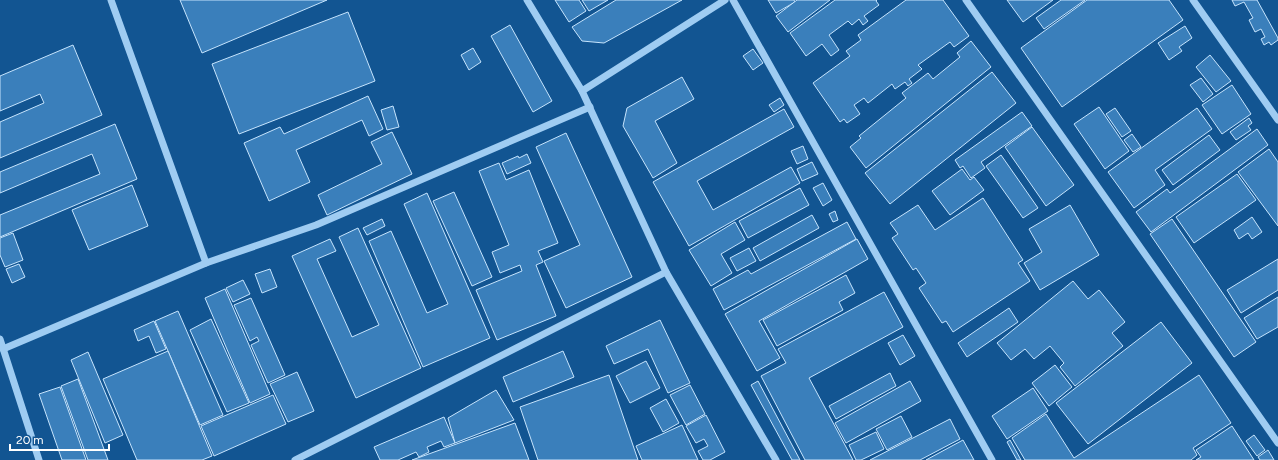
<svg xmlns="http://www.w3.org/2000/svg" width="1278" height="460" viewBox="0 0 1278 460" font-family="Figtree,sans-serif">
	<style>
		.building { fill: #3a7fbb; stroke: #c6e4fd }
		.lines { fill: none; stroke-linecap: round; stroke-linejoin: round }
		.minor { stroke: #9fccf2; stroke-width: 7 }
	</style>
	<rect width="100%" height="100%" fill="#125592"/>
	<!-- building -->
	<g class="building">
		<polygon points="180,0 327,0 202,53"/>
		<polygon points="555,0 579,0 586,11 569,22"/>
		<polygon points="582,0 608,0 589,11"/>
		<polygon points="616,0 682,0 604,43 582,41 572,27"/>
		<polygon points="768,0 794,0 795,2 776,13"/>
		<polygon points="797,0 830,0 788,32 776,16"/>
		<polygon points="835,0 877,0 876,1 879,5 864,16 868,21 863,25 859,19 852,25 848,21 829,35 839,50 831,56 822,44 806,56 790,33"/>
		<polygon points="906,0 943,0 969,36 954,47 950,42 918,65 922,69 909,79 912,83 908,86 905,82 895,89 892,84 868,103 864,98 854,105 860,114 847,123 844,119 840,122 813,83 850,56 846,51 861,40 858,35"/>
		<polygon points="1007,0 1053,0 1023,22"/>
		<polygon points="1061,0 1085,0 1044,29 1036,18"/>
		<polygon points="1087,0 1169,0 1183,20 1062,107 1021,48"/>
		<polygon points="1232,0 1257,0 1278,38 1278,40 1271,45 1269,42 1264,45 1261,39 1265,37 1261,29 1255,32 1249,20 1253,18 1244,2 1235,6"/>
		<polygon points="348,12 375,81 239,134 212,64"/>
		<polygon points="510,25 552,101 533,112 491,36"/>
		<polygon points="1185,26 1192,38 1179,47 1182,51 1169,60 1158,43"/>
		<polygon points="971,41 991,67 866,168 850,147 861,138 859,136 906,98 902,93 928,73 933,79 960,57 957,53"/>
		<polygon points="73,45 102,115 0,158 0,122 44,103 40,94 0,111 0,76"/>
		<polygon points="473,48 481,62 469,70 461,55"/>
		<polygon points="753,49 763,63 753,70 743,56"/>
		<polygon points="1210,55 1231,81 1216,92 1196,67"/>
		<polygon points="992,72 1016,103 890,204 865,173"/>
		<polygon points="682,77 694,99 655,121 677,163 653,178 623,126 627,108"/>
		<polygon points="1201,78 1213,94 1203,102 1190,85"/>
		<polygon points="1232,85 1251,114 1222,134 1202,105"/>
		<polygon points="368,96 383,129 369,136 362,120 296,150 310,182 269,201 244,143 280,127 284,134"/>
		<polygon points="780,98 784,105 774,112 769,105"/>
		<polygon points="393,106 399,127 387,130 381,110"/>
		<polygon points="1099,107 1129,151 1105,169 1074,124"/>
		<polygon points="1115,108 1131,131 1122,137 1106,114"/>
		<polygon points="1197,108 1212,129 1155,170 1165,185 1134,208 1108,172"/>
		<polygon points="784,109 794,127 697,181 713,210 791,167 800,183 689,246 653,182"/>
		<polygon points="1022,112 1032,126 981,162 985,168 971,178 963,166 960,168 955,160"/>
		<polygon points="1249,118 1252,123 1248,126 1251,130 1236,140 1230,132"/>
		<polygon points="115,124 137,179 0,237 0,215 100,174 92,154 0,193 0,172"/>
		<polygon points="1032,127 1074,185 1046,206 1005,147"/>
		<polygon points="1257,129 1268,145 1151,232 1136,212 1167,189 1170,193"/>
		<polygon points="392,132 412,174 327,215 318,195 382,164 371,142"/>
		<polygon points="566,133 632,277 566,308 544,261 580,245 536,147"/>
		<polygon points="1132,134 1141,147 1133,152 1124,140"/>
		<polygon points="1209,135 1220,150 1173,185 1162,170"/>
		<polygon points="803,146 808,159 797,164 791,151"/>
		<polygon points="1269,149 1278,162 1278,226 1238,172"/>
		<polygon points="527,154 531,163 507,174 502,163 518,156 519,158"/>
		<polygon points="1001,155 1038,208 1023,218 986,166"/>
		<polygon points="812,162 818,174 802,181 797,169"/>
		<polygon points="499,163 506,180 529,170 558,243 538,251 543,262 536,265 556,316 497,340 476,290 522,271 520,265 500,273 492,252 509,245 479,171"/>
		<polygon points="962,169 970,180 974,177 984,190 950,215 932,191"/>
		<polygon points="1237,174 1256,200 1194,243 1176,217"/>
		<polygon points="823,183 832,200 823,206 813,188"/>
		<polygon points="132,185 148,226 89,250 72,210"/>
		<polygon points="800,188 809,205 748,238 739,221"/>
		<polygon points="454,192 492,277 472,286 433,201"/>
		<polygon points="427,193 490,338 423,367 369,241 391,231 427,313 448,304 404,204"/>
		<polygon points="983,198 1023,260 1018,263 1030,281 953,332 946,321 942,323 919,288 926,283 916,268 913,270 892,238 898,234 890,223 918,205 935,230"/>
		<polygon points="1070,205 1099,255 1040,290 1024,263 1042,252 1029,229"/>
		<polygon points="835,211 838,220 833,222 829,214"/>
		<polygon points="812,215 819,228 760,261 753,248"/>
		<polygon points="1252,217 1262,232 1252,239 1248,233 1239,239 1234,230"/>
		<polygon points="382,219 385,226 367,235 363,228"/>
		<polygon points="1172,219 1256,342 1234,357 1150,234"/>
		<polygon points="735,222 745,240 721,254 732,273 711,286 689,250"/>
		<polygon points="847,222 856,239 724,310 713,289 748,270 751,274"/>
		<polygon points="358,228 421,368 356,398 292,256 330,239 336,251 317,259 352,337 379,325 339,237"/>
		<polygon points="13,233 23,260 5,267 0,255 0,238"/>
		<polygon points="857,239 868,259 759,321 780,358 757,371 725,314"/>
		<polygon points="749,248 756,261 737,271 730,258"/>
		<polygon points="1278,259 1278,290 1241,313 1227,290"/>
		<polygon points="19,264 25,277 12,283 6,269"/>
		<polygon points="270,269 277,287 262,293 255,274"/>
		<polygon points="846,275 855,293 839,302 843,310 777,346 763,320"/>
		<polygon points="243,280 250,294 233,302 226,288"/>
		<polygon points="1073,281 1088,299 1099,290 1125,322 1112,333 1123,346 1075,386 1060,367 1064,363 1050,346 1034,359 1025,349 1011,360 997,343"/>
		<polygon points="225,289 270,394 250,403 205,298"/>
		<polygon points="884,292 903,327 809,378 853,460 805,460 761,376 786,363 778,349"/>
		<polygon points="1278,297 1278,327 1257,339 1244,318"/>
		<polygon points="251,298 285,375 268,383 251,345 259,341 257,337 250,341 234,305"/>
		<polygon points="1009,308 1018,322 967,357 958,343"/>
		<polygon points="178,311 223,415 200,425 155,321"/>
		<polygon points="211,319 249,403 227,412 190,330"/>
		<polygon points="660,320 690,383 668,393 648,349 614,364 606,346"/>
		<polygon points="154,321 166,349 156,353 149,336 138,341 134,330"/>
		<polygon points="1161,322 1192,363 1088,444 1056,403"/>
		<polygon points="903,335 915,356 900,365 888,343"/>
		<polygon points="168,351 212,456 202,460 137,460 103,379"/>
		<polygon points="563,351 574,377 513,402 503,377"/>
		<polygon points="88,352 123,435 105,443 71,360"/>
		<polygon points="646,361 660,388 630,403 616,376"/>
		<polygon points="1055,365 1072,387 1049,406 1032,383"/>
		<polygon points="297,372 314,411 288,422 270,384"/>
		<polygon points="890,373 896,386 836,419 829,406"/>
		<polygon points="609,375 638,460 538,460 520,407"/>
		<polygon points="1199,375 1231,423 1193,448 1197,455 1191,460 1025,460 1012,438 1046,414 1074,458"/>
		<polygon points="78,379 108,460 88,460 61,386"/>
		<polygon points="758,381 800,460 792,460 751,385"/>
		<polygon points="910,381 921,401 846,443 835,423"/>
		<polygon points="690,385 705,414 686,425 670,395"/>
		<polygon points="60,387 86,460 62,460 39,394"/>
		<polygon points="1033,388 1048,411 1007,439 992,416"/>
		<polygon points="496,390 514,420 455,443 448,418"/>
		<polygon points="273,395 286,424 214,456 201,426"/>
		<polygon points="666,399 679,423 663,432 650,408"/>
		<polygon points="706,415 725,452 710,460 703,460 698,451 708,446 704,439 696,443 686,426"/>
		<polygon points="901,416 912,437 887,450 876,429"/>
		<polygon points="444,417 455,443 444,447 441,441 427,447 429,452 419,457 416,452 398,460 380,460 374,447"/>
		<polygon points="950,419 960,439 920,460 870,460"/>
		<polygon points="515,423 529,460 412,460"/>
		<polygon points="682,425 698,460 642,460 636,446"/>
		<polygon points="1232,426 1254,460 1196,460 1201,457 1196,450"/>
		<polygon points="876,432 884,449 861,460 856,460 849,445"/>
		<polygon points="1254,435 1265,450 1257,456 1246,441"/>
		<polygon points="963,440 974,460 926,460"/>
		<polygon points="1010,440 1021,460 1017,460 1007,442"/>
		<polygon points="1268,450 1274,460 1260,460 1258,457"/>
	</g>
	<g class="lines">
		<!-- minor -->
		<g class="minor">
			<polyline points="111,0 206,263"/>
			<polyline points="527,0 582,91 666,272 776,460"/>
			<polyline points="733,0 992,460"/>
			<polyline points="966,0 1278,443"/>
			<polyline points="1193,0 1278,120"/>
			<polyline points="582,91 725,0"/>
			<polyline points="0,339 39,460"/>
			<polyline points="3,349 206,263 316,225 590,107"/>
			<polyline points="295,460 666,272"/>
		</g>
	</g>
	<!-- scale -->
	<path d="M10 444v6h99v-6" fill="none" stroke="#ffffff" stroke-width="2"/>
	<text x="16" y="444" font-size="12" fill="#ffffff" stroke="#125592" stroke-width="3" paint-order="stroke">20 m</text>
</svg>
